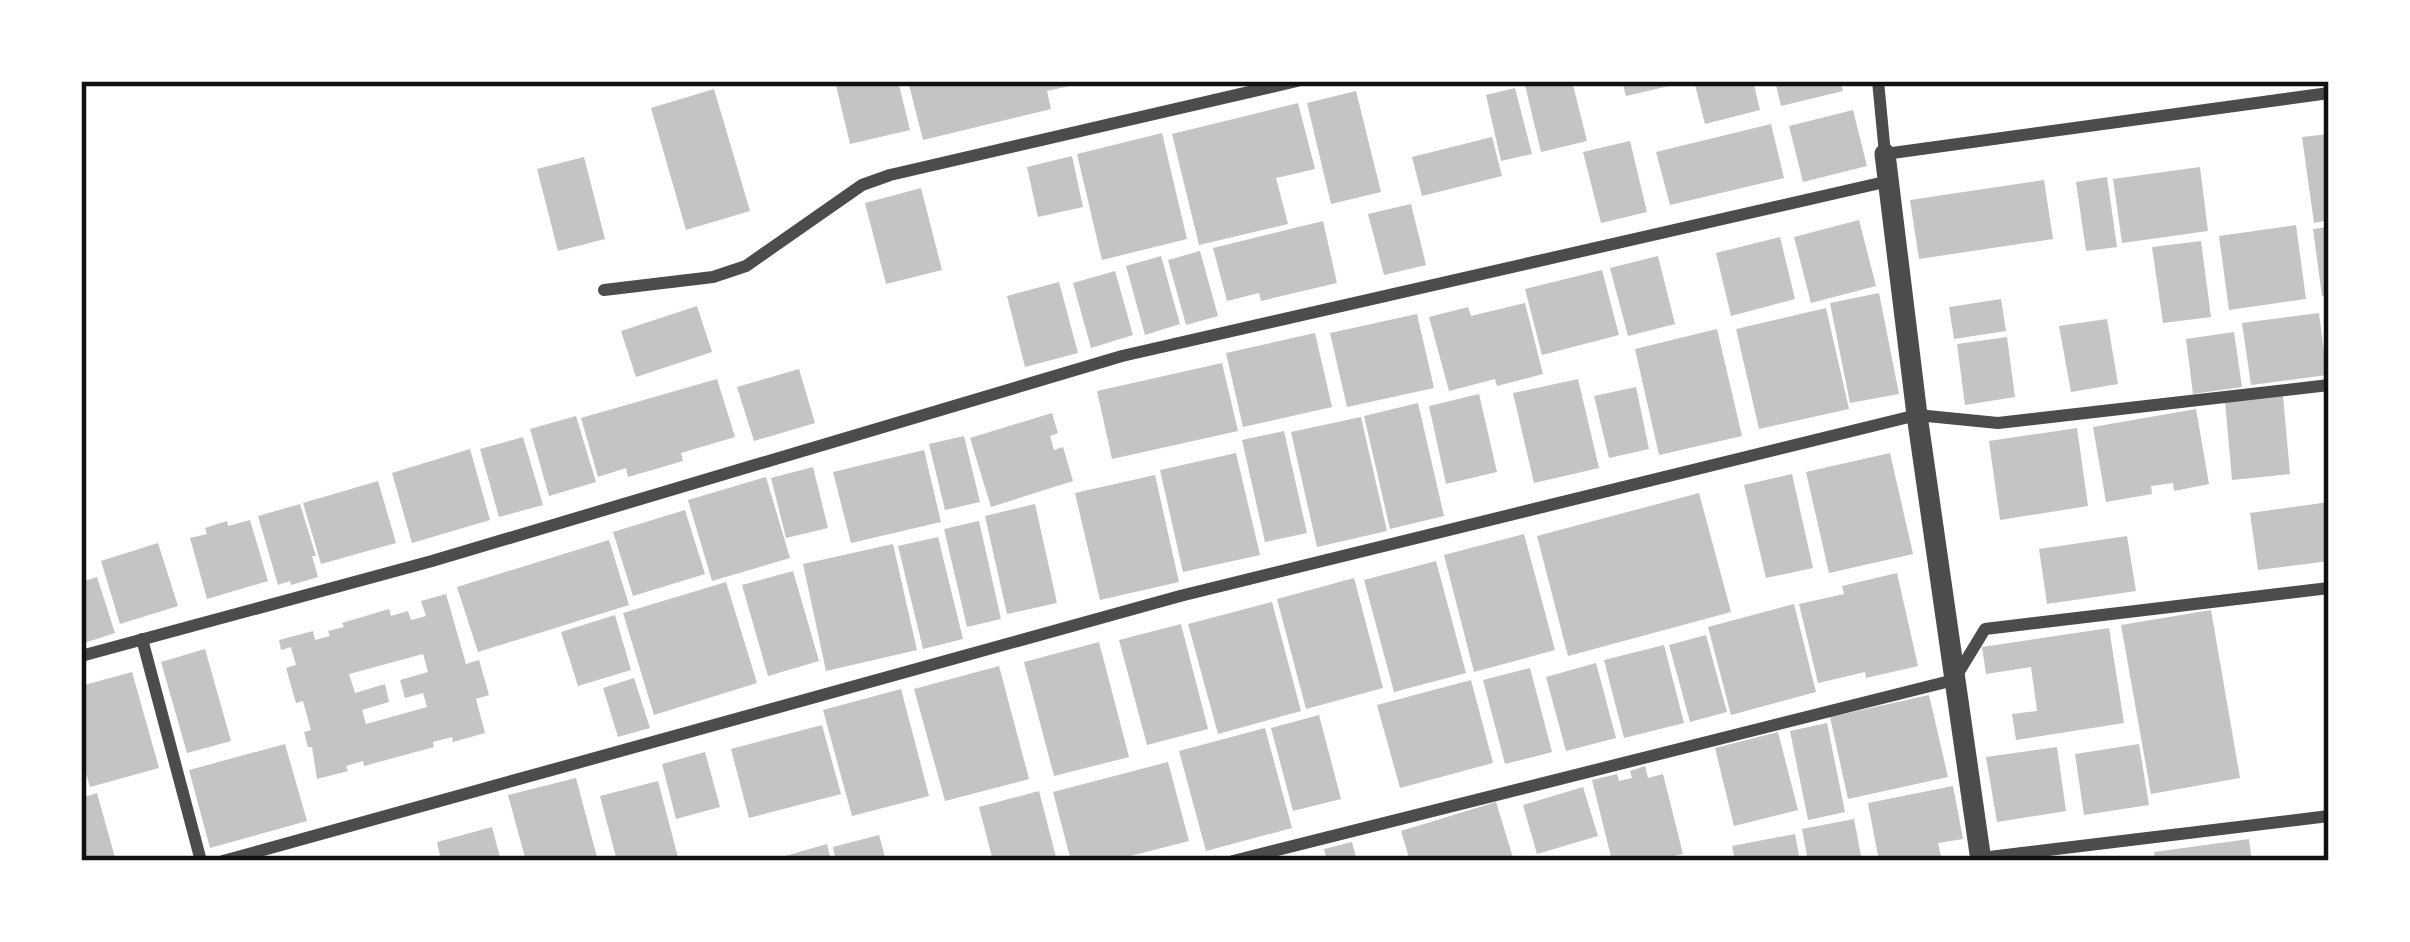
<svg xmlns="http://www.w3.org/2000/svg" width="2410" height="942" viewBox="0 0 2410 942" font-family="Barlow,sans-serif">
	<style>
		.building { fill: #c4c4c4; fill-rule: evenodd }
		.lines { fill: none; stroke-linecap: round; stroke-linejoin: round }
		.minor { stroke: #4c4c4c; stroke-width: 12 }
		.tertiary { stroke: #4c4c4c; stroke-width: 21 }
		.neatline { fill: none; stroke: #111; stroke-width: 4.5 }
	</style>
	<rect width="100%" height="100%" fill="#fff"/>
	<!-- building -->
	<g class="building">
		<polygon points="835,81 898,81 910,130 850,144"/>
		<polygon points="908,81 1083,81 1083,83 1047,91 1051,109 923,140"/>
		<polygon points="1524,81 1572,81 1587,141 1541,152"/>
		<polygon points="1622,81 1667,81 1669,86 1626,96"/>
		<polygon points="1694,81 1753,81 1760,110 1705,124"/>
		<polygon points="1775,81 1840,81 1843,91 1781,106"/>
		<polygon points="1515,88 1532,154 1501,161 1486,95"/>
		<polygon points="714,89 750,211 686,230 651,108"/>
		<polygon points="1356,91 1381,192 1331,204 1307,103"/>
		<polygon points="1298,103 1315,169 1276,178 1288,224 1199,245 1172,134"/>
		<polygon points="1853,110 1867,166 1803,182 1789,126"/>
		<polygon points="1771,124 1784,178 1670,205 1656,152"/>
		<polygon points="1162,133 1187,239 1102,260 1077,154"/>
		<polygon points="2329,134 2329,220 2314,223 2302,137"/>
		<polygon points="1492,137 1502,176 1422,196 1412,157"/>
		<polygon points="1630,141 1647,212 1601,223 1583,152"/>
		<polygon points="1072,156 1083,207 1038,217 1027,167"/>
		<polygon points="584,157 605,239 558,251 537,169"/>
		<polygon points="2200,167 2208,231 2122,243 2113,179"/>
		<polygon points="2107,177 2117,247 2086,251 2076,182"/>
		<polygon points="2044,180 2053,239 1919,259 1910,200"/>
		<polygon points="921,188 942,270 886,284 865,203"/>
		<polygon points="1411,204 1426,265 1384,275 1368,214"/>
		<polygon points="1859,220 1876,286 1811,303 1794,237"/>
		<polygon points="1323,221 1337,283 1261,301 1259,293 1227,301 1213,248"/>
		<polygon points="2296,225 2306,299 2229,310 2219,236"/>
		<polygon points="2329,227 2329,295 2322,296 2313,229"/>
		<polygon points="1780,237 1795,299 1731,316 1716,253"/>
		<polygon points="2201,241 2211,317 2163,323 2152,247"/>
		<polygon points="1200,251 1218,316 1186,325 1168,260"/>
		<polygon points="1161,256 1180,324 1145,335 1126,266"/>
		<polygon points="1658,256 1675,324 1628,336 1610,268"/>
		<polygon points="1602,270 1619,335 1542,355 1525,289"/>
		<polygon points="1115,271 1133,335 1091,348 1073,283"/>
		<polygon points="1059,282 1078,353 1025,367 1007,296"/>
		<polygon points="1879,293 1899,394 1850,403 1830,303"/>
		<polygon points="2001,299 2006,331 1954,339 1949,307"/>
		<polygon points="1525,303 1543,374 1497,386 1495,379 1449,391 1429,317 1468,307 1471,316"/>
		<polygon points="697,306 712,352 636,377 621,331"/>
		<polygon points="1826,308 1849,409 1759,429 1736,329"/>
		<polygon points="2319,313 2327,375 2251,385 2242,323"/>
		<polygon points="1417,314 1434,388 1347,407 1330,333"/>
		<polygon points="2107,319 2118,384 2071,392 2059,326"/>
		<polygon points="1717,329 1742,436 1659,455 1635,349"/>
		<polygon points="2234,332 2242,387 2193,394 2186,339"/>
		<polygon points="1315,333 1332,407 1243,427 1226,353"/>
		<polygon points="2007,337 2015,397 1965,405 1957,344"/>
		<polygon points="1222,363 1238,431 1112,459 1097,391"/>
		<polygon points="799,369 815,423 754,441 737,387"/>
		<polygon points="717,379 735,437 681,453 683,461 628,477 626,468 598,477 581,418"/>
		<polygon points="1578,379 1599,468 1534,483 1513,393"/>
		<polygon points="1636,387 1649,449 1609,458 1594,396"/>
		<polygon points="1479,394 1497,472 1446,484 1429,406"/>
		<polygon points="2283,396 2290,474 2232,480 2225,401"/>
		<polygon points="1418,403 1444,516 1390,529 1364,416"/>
		<polygon points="2196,409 2209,484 2174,491 2173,483 2151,486 2152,494 2106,502 2093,427"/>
		<polygon points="1052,413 1058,433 1050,436 1054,450 1063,447 1073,481 991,507 970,438"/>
		<polygon points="576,416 596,482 549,496 530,429"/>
		<polygon points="1361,417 1387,531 1317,547 1291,432"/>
		<polygon points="2077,428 2088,506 2000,520 1989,441"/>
		<polygon points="1284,431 1307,533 1265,542 1242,440"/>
		<polygon points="964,436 980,502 945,510 929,444"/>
		<polygon points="523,437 543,505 499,517 480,449"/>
		<polygon points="470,449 490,520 412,543 392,473"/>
		<polygon points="924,450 941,522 851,543 833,472"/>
		<polygon points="1236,453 1260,555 1183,572 1160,470"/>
		<polygon points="1890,453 1913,554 1829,573 1806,472"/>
		<polygon points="813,467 828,528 786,538 771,478"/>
		<polygon points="1792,474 1813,568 1766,578 1744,485"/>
		<polygon points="1155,475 1179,582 1100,600 1075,493"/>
		<polygon points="766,477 790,558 712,581 688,500"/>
		<polygon points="378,481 396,543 321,564 303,503"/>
		<polygon points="1699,493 1731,612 1568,656 1537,536"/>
		<polygon points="2329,502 2329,561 2258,570 2250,513"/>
		<polygon points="300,504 316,556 312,556 318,577 291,585 290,581 278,585 258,516"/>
		<polygon points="1035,504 1057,603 1007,614 985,516"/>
		<polygon points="685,510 705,574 633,596 613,532"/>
		<polygon points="250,520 268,581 207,599 190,538 207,534 205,528 227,521 228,526"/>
		<polygon points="979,521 1001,619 967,627 944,529"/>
		<polygon points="1524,534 1555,650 1474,672 1444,555"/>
		<polygon points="2127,536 2136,591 2047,604 2039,549"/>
		<polygon points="938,537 963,639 923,649 898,546"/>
		<polygon points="609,540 629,605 478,652 457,587"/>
		<polygon points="158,543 178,606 120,624 101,561"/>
		<polygon points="893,544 917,650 826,671 803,564"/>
		<polygon points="1436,561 1466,673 1394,692 1364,580"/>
		<polygon points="793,571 819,661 768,676 742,585"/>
		<polygon points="1897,573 1918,666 1866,678 1865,672 1818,683 1799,604 1844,594 1842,586"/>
		<polygon points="97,577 115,633 81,644 81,582"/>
		<polygon points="1354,578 1383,688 1306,709 1277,599"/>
		<polygon points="726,582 757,683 654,715 623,613"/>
		<path d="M446,594L466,664L479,660L489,695L476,699L485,733L453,742L452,737L433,742L434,747L364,766L363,761L346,766L348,771L317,779L312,747H308L304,732L311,730L303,701L296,703L286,668L296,665L291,647L281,650L279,640L313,631L315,640L330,636L328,631L344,627L342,623L389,609L391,616L408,611L411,620L426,616L421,601ZM423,654L428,672L400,680L405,698L423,693L427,707L366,724L362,710L389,702L385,684L355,693L349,674Z"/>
		<polygon points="1272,602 1301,711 1218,734 1188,624"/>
		<polygon points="1794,604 1816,692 1731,715 1708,627"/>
		<polygon points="2211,610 2240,778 2151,794 2121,625"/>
		<polygon points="615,615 631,670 578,686 561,632"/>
		<polygon points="1181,624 1208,729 1147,745 1119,640"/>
		<polygon points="2109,628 2124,723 2016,740 2012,714 2037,711 2031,667 1986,674 1982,647"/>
		<polygon points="1706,635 1727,712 1690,722 1669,645"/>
		<polygon points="1099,642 1129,757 1054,776 1024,662"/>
		<polygon points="1664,645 1684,723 1624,738 1604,660"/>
		<polygon points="205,649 231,741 187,753 161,662"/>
		<polygon points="1596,663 1616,738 1566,751 1546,677"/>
		<polygon points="999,666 1029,779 945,801 914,689"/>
		<polygon points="1530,668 1552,752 1505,764 1483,680"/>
		<polygon points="132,672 159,768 90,787 81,756 81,686"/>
		<polygon points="634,678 650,728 618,737 603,688"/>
		<polygon points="1471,680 1493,763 1400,788 1377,705"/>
		<polygon points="901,689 929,796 852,816 823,710"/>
		<polygon points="1929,695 1948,777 1848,799 1830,717"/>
		<polygon points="1319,715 1341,799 1293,811 1271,728"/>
		<polygon points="1827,723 1845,812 1808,820 1790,731"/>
		<polygon points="822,725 841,794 749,818 731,749"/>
		<polygon points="1265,728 1292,828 1206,851 1179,751"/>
		<polygon points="1778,732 1798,810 1734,826 1715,748"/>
		<polygon points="285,744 307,821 210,848 189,770"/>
		<polygon points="2139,744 2149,805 2084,815 2075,754"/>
		<polygon points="2057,747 2066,811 1997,822 1986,757"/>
		<polygon points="705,752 720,807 676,819 662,764"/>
		<polygon points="1168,762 1189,841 1111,861 1071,861 1053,792"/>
		<polygon points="1645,766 1648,778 1663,774 1683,854 1653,861 1612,861 1592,780 1617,774 1619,781 1632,778 1630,771"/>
		<polygon points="576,778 598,861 526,861 508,795"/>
		<polygon points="658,781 679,861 617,861 600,796"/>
		<polygon points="1953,786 1963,839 1938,843 1942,861 1879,861 1868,803"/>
		<polygon points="1583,787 1598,836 1537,854 1523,805"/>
		<polygon points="1039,791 1057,861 993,861 979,807"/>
		<polygon points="97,793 116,861 81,861 81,798"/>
		<polygon points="1496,802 1514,861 1410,861 1401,831"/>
		<polygon points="1854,819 1862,861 1808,861 1802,829"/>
		<polygon points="492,827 501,861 441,861 437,842"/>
		<polygon points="1795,834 1800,861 1735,861 1732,846"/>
		<polygon points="879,835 886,861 836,861 833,847"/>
		<polygon points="2249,839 2252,861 2155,861 2154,852"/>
		<polygon points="1352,842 1357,861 1316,861 1326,857 1324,849"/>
		<polygon points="827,844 831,861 771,861 771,860"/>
	</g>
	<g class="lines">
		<!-- minor -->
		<g class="minor">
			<polyline points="1878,81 1885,154 2329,93"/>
			<polyline points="604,290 713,277 746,266 862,185 890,175 1297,81"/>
			<polyline points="142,639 201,861"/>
			<polyline points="81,656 432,561 1122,356 1889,181"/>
			<polyline points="1981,858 2329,816"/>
			<polyline points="223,861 1180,596 1917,415 1998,423 2329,385"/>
			<polyline points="1233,861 1954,680 1985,629 2329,588"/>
		</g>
		<!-- tertiary -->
		<polyline class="tertiary" points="1885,154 1917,415 1981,861"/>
	</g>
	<!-- border -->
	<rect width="2410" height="942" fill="none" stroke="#ffffff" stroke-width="168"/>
	<rect x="84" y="84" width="2242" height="774" class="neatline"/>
</svg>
